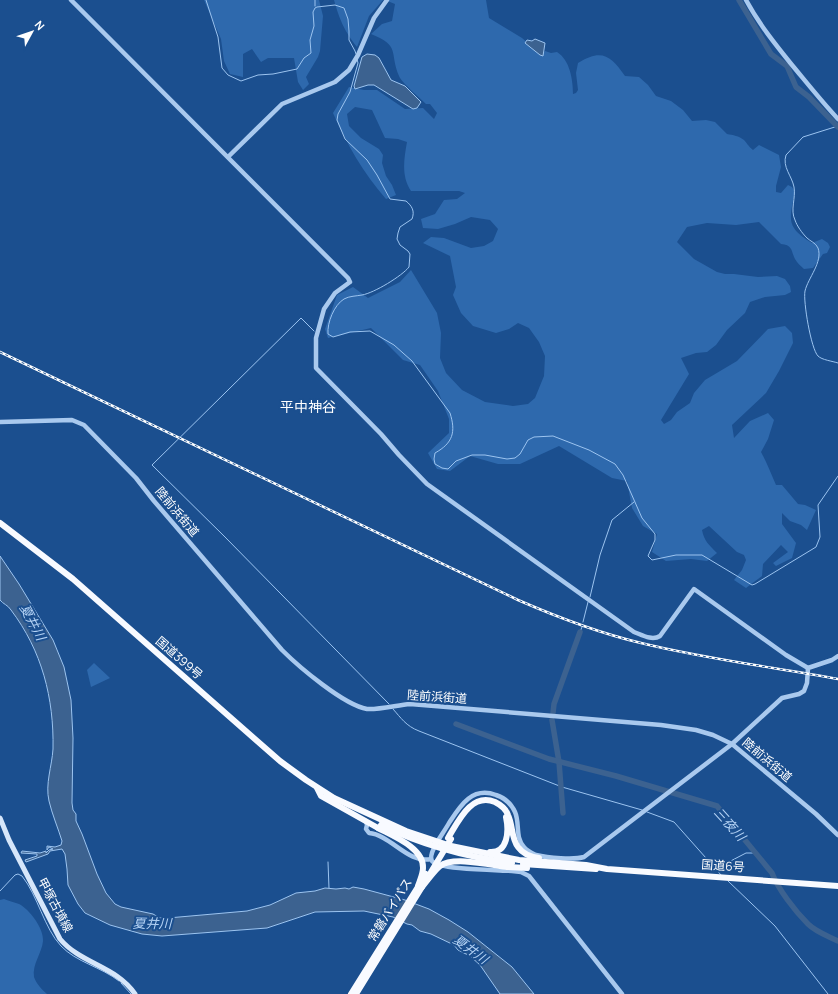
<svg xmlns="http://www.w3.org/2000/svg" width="838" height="994" viewBox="0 0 838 994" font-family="Manrope,'Noto Sans JP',sans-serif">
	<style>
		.green { fill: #2e69ad }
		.water { fill: #3c6290; stroke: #9cc4f0 }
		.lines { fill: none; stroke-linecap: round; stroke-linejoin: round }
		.stream { stroke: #9cc4f0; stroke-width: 1 }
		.river { stroke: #3c6290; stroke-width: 5.5 }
		.tertiary { stroke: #a9c9ee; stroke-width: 4.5 }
		.secondary { stroke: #d6e6fa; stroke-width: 5 }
		.trunk { stroke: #f8faff; stroke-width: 6 }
		.rail-casing { stroke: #fff; stroke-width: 2.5 }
		.rail { stroke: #1b4f8f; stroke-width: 1; stroke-dasharray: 3; stroke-linecap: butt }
		.trunk-bridge { stroke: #f8faff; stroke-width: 6 }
		.labels { text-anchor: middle; stroke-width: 4; stroke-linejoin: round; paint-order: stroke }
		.street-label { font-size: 12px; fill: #fff; stroke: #1b4f8f }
		.water-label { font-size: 13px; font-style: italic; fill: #b5d3f5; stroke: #1b4f8f }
		.quarter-label { font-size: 14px; fill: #fff; stroke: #1b4f8f }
	</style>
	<rect width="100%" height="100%" fill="#1b4f8f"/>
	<!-- green -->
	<g class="green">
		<polygon points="204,0 319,0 323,16 320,51 318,57 306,77 309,84 303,90 298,82 294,58 268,58 261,62 252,49 243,54 243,77 230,74 224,61 221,39"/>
		<path d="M334,0H383L369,16L357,47C344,30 340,21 334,0Z"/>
		<path d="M385,0H486L489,18L522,38L541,55L545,51L551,53L557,52C570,60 573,80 573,94L576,93L578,90L576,73L578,63C602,48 611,56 625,76L639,77L648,85L656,96L671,101L683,110L692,121L706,120L715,122L727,134C733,135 739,136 744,140C747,143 748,146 753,150L759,145L779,155L781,167L776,186V192L781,193L788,185L792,187L795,192C789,220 786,227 812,243L822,239L828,243L830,247L827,253L823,254L813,268L804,269C801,266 797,263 795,259C791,251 793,245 781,244L759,222L736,225L707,223L687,227L677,242L694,259L717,272L725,274H734L758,277L777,276L785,279L790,286L791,292L785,295L765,297L750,302L745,313L727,330L716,345L707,352L696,353L681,358L689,374L661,420L664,424L671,420L677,412L690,403L694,393L705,380L737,361L768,329L785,326L792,333L793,343L779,371L766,393L732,425L734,438L750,421L768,413L774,420L768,439L761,452C767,463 771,474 776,485H782L798,504L805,505L816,510L807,530L801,525L790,521L782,513V524L796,543L792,558L776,566L773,563L788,552L781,545L763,564L762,576L746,588L734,580L742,570L746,560L744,555L737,552L709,526L702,530C704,541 709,545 717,553L707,561L691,559L666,561L652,552L657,534L643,526L632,508L627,481L612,478L559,446L520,464H498L470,456L450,471L437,469L428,453L449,433V419L438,391L420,365L403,360L371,328L328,338L325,329L337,295L353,287L368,298L400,282L411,270L437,313L441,333L440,358L446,373L462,390L485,402L513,406L528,404L535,398L544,376L545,356L539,342L529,328L518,323L509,329L496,333L473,326L461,313L453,295L456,287L450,256L423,243L431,237L444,238L471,248L484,246L493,241L498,229L490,220L471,217L455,224L438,229L423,228L421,219L435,214L444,200L457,199L465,193L459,191H411C401,176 404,159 407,142L398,139L385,138L372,110L355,107L347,114L349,126L361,138L379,149L383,155L382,163L386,176L392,185L396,195L386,199C364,174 346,143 333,113L349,87L364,90H377L405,109L423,108L434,119L437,113L430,104H426C420,98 402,83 399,76C389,52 401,46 371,34L382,24L392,21L395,4Z"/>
		<polygon points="94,663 110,678 91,687 87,670"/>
		<path d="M4,899C8,901 14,902 19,904C29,909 44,928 43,941C42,953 32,964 34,977C36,983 42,990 47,994H0V900Z"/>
	</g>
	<!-- water -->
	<g class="water">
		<polygon points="535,39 545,43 543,56 540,55 525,43 527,40 532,41"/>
		<polygon points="367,54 375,55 379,58 391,80 405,86 421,102 417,108 413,109 374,85 368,85 355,89 354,86 362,57"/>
		<path d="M0,556L19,584L53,640L64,667L71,700L73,738L72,803L73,810L76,814V821L82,834L97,874L106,893L115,904L121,907L153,914L160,918H168L247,911L270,905L296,893L315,891L325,888L336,889L345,888L349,889L353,887L364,889L405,900L429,909L449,920L468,932L512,967L534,994H500L480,965L470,956L458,950L454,945L431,934L420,931L412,925L407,924L393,917L364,911L315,912L267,928L162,936L142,934L110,925L85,913L78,904L68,885L67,869L65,854L62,849L50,851L48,854L26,862L25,860L37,856V854L21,853L22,851L40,853L46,851V853L49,850L53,849L49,847L47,850V846L55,847L61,845L62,841C58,828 52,814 49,801C45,784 52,766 53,749C54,698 42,651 11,610C8,605 3,604 0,600Z"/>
	</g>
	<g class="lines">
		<!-- stream -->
		<g class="stream">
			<polyline points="206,0 218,37 222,68 228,75 241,81 258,75 273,74 297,69 304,58 311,53 310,40 314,26 313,12 315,8 317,7 335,5 344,8 348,19 349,31 349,40 355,51 356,54"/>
			<polyline points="315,6 315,0"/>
			<path d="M357,59L358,63L350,92L338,114L337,120L345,139L367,160L377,175L390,199L406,201C412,206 415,211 412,219L400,227L398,233L397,239L400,245L408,251L410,254L409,267C402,276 374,293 362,295C357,296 349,296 344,299C334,305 327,323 328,334L333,337L350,332L370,331L394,345L412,361L450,413C456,432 453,443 435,453L434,459L435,464L442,468L448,469L456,461L472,455H485L507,459L515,458L520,454L528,440L534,437L553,436L589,450L615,464L623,475L642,518L655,534V540L648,556L652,560L676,555H702L752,585L755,584L816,547L820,537L818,505L838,476"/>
			<path d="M838,126L803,137L786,155C782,167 792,176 794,187C796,198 790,210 795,220C797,226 802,233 807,238C810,241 816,243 818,248C823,262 808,278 805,291C803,301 811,349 818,356C822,360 832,361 838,363"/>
			<polyline points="314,331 301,318 152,465 225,537 389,704"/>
			<polyline points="590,597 600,555 612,520 634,502"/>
			<polyline points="583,622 588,602"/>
			<polyline points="580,632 582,627"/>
			<path d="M393,709C401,718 406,726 419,731L562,787L642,810"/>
			<polyline points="647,812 674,822 714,867 721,866 746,853 755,853"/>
			<polyline points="328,862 329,888"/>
			<polyline points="714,867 721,875"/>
			<polyline points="728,881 775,926 828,994"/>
			<path d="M0,891L15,875L18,874L22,876C38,896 44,928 61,946C76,962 101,967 119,981"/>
			<polyline points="121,983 131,994"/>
		</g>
		<!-- river -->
		<g class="river">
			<polyline points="739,0 771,54 787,66 796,87 809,97 838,127"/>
			<polyline points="553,713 554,704 580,632"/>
			<polyline points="552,720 559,762 563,813"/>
			<path d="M456,724L549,759L616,776L717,806L772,873C778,889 795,911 808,924C816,932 828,936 838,941"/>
		</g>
		<!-- tertiary -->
		<g class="tertiary">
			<path d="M71,0L348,278L350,282L335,293L324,309L316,338V368L381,434L399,455L427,484L634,632C642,635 652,641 660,636L694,589L786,655L808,668"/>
			<path d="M746,0C759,24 775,44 792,65C807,83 822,102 838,119"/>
			<polyline points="228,157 282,104 335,82 349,70 358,55 374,18 387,0"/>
			<path d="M0,422L72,420L84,425L136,478L154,501L282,650C299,667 344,705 367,709C378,710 398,705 410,704L661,725L696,730L713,735L732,744L816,814L838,835"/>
			<path d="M366,821L367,825L366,829L369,833C391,835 408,864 431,859"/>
			<path d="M622,994L529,876L521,872L512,871C500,870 438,870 432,861C429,856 434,848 436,844C440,837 445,830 449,823C460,806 472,786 496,795C505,798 511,803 515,812C520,823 515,838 524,847C527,851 532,853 536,855C548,858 574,860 584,857L732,744L782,698L799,694L804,691L807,683L808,668L832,660L838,656"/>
		</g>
		<!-- secondary -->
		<path class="secondary" d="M0,818L9,840L60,939C81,964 116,966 135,994"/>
		<!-- trunk -->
		<g class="trunk">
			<polyline points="0,523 73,579 280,761 306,780 334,798 406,831 451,846 519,860 586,865 607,869 838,886"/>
			<polyline points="317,788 321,796 378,828"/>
			<path d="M381,825C422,845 467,857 512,863"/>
			<path d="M448,838C458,822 471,792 495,802C501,805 506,809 508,815C513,825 511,838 518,847C523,854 531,857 539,858"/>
			<path d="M490,852C508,853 509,831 506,817"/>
			<polyline points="523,864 596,869"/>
			<polyline points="508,867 527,868"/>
			<polyline points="351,994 426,874"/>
			<polyline points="356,994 422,887"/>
		</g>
		<!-- rail casing -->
		<g class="rail-casing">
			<path id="rail" d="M0,352L518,600C557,617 599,633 641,643C706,659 772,667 838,679"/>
		</g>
		<!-- rail -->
		<use href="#rail" class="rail"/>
		<!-- trunk-bridge -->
		<g class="trunk-bridge">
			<path d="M378,828C393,836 424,848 423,868C423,874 420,880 418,886"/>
			<polyline points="431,872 451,839"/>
			<path d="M422,887C428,880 433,872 440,866C453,856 491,865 508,867"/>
		</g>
	</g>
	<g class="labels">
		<!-- street labels -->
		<g class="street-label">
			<text transform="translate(177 512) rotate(50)" y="4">陸前浜街道</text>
			<text transform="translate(179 658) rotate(41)" y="4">国道399号</text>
			<text transform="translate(437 697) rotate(4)" y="4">陸前浜街道</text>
			<text transform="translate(767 760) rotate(40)" y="4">陸前浜街道</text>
			<text transform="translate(723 866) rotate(4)" y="4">国道6号</text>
			<text transform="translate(55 905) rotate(62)" y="4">甲塚古墳線</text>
			<text transform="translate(390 910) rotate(-58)" y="4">常磐バイパス</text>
		</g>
		<!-- water labels -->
		<g class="water-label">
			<text transform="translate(33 622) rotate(62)" y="5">夏井川</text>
			<text transform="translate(730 824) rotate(48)" y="5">三夜川</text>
			<text transform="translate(152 923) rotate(1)" y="5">夏井川</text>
			<text transform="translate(471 949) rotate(36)" y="5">夏井川</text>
		</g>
		<!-- quarter labels -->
		<g class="quarter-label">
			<text x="308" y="412">平中神谷</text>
		</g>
	</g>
	<!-- north arrow -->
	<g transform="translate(32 32) rotate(50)" stroke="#1b4f8f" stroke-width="3" paint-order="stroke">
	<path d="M0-3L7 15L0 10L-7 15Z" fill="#ffffff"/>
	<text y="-6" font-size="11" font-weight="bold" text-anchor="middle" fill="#ffffff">N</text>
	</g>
</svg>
